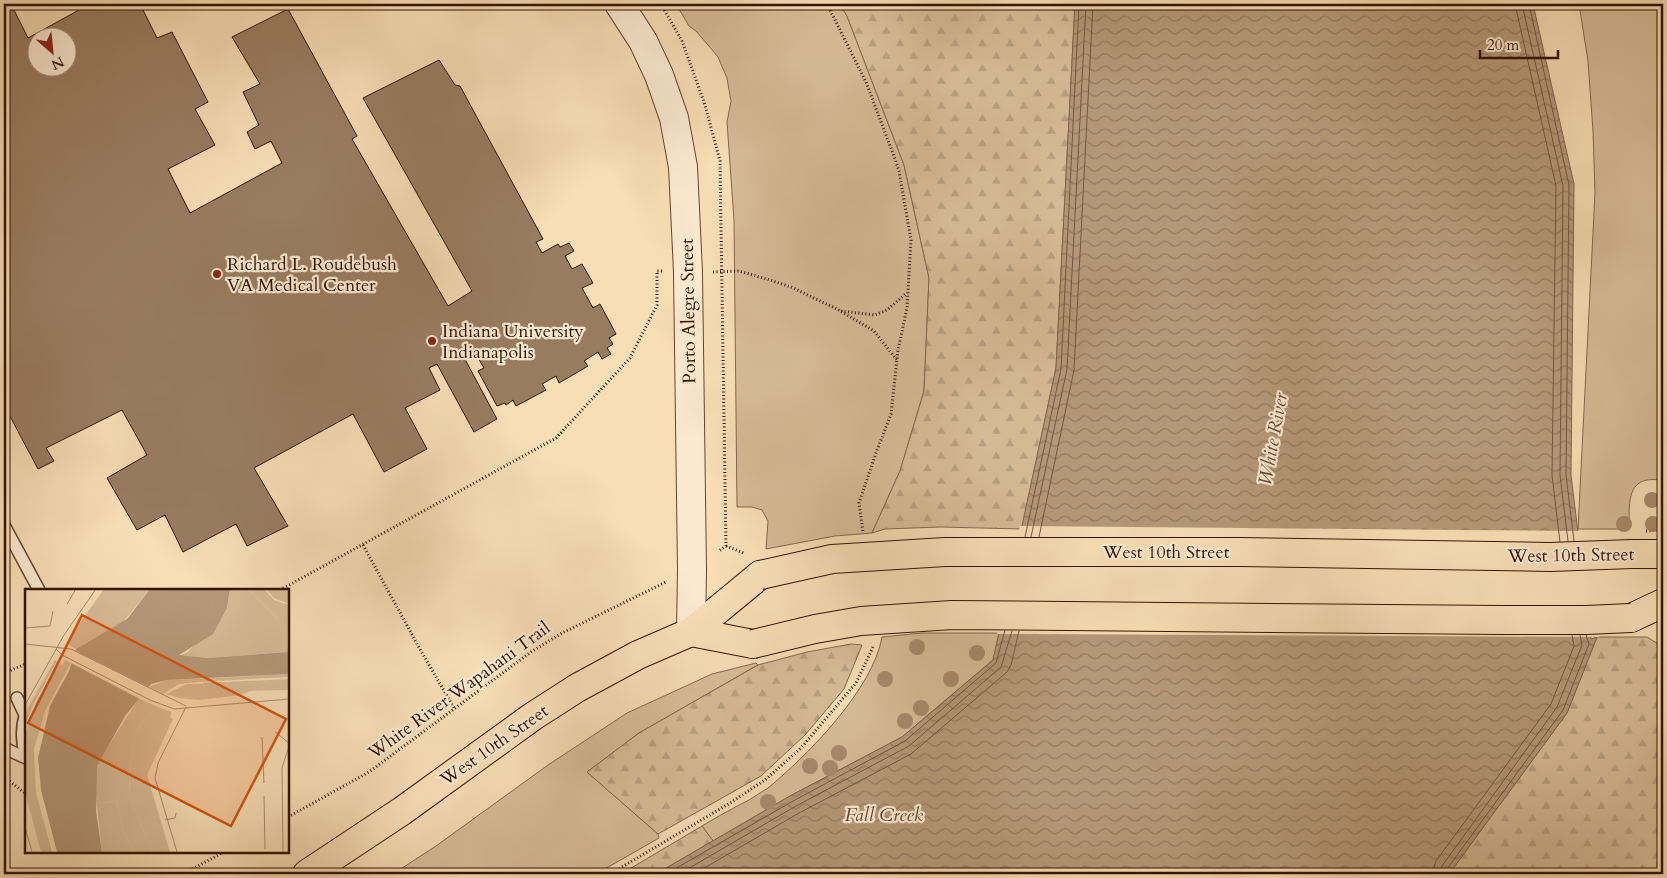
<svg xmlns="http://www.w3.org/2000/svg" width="1667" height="878" viewBox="0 0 1667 878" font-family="Cardo,serif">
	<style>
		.grass { fill: #d7bb97; stroke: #85674d }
		.forest { fill: url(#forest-firs); stroke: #85674d }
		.water { fill: url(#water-waves); stroke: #816349 }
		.pier { fill: #f8ddb5 }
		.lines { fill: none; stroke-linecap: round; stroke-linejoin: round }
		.shore { stroke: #74563e; stroke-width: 1 }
		.building { fill: #997c60; stroke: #331303; fill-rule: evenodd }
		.service-casing { stroke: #644630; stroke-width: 14 }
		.tertiary-casing { stroke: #644630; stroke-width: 30 }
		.primary-casing { stroke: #331303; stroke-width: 30 }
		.path { stroke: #331303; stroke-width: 3; stroke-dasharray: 1 2.5; stroke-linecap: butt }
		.service { stroke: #fae9cf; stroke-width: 11 }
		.tertiary { stroke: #fae9cf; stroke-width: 28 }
		.primary { stroke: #f8ddb5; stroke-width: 28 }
		.primary-bridge-casing { stroke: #331303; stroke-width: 30; stroke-linecap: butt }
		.path-bridge { stroke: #331303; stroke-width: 3; stroke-dasharray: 1 2.5; stroke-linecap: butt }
		.primary-bridge { stroke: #f8ddb5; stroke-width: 28 }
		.tree { fill: #a7896b }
		.poi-dot { fill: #8f2418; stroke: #fae9cf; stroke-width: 2 }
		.labels { text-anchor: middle; stroke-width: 4.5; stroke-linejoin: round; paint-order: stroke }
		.poi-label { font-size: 18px; fill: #331303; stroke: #fae9cf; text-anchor: start }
		.street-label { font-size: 18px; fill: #331303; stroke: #fae9cf }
		.water-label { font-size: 19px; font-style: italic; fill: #674832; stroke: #fae9cf }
		.inset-road { fill: none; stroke: #a98c6e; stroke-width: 1 }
		.view { fill: #d6520b; fill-opacity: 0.15; stroke: #d6520b; stroke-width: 2.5 }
		.inset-edge { fill: none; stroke: #331303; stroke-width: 2.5 }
	</style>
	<defs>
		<pattern id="forest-firs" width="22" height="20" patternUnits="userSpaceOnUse" patternTransform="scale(1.25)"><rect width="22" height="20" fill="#d7bb97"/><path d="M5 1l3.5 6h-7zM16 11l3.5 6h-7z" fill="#b9a080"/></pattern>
		<pattern id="water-waves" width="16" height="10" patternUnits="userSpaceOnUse" patternTransform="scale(1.25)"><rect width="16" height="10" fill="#b59878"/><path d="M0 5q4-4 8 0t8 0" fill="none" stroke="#947b60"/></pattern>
	</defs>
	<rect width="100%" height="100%" fill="#f8ddb5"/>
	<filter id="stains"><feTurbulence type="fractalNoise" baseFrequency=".004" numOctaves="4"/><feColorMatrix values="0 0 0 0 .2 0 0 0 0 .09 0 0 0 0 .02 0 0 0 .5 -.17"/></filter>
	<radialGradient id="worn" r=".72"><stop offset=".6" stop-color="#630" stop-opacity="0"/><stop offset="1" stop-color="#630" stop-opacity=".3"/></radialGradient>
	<!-- grass -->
	<g class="grass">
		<polygon points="676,4 840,4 847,16 904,165 929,278 924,391 900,471 872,533 835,536 766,549 768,521 762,510 752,507 737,507 734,220 727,122 731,101 727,78 718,57 697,32 689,26"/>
		<path d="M1579,4H1663V480C1658,480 1652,479 1647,480C1625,484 1630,512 1629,529H1578L1595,193L1593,131L1588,61Z"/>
		<path d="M922,633H1000L993,660L902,737L790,796L713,841L702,826C717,817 733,808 749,800C755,796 762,792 768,788C808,755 873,689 882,637Z"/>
		<polygon points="756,663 758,665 639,733 587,772 658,834 659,838 596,874 393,874 436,846 548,765 627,713 712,674"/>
	</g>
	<!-- forest -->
	<g class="forest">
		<polygon points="840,4 1075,4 1056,368 1022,529 941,527 885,529 872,533 900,471 924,391 929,278 904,165 847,16"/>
		<polygon points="1597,637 1647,637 1663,647 1663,810 1656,874 1449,874 1567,713"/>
		<polygon points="851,644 862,645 844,689 805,735 761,776 658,834 587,772 639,733 758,665 807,652"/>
		<polygon points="702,826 713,841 656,874 621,874"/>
	</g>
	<!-- water -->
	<polygon class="water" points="1075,4 1533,4 1574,184 1571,475 1591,639 1597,637 1567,713 1449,874 656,874 790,796 902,737 993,660 1056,368"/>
	<!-- pier -->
	<polygon class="pier" points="1020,526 1580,531 1593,636 1598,634 1600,637 997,634"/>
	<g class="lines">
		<!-- shore -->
		<g class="shore">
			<polyline points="1515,4 1556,186 1552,475 1560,542"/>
			<polyline points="1522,4 1563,186 1560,475 1568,541"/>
			<polyline points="1529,4 1569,185 1566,475 1574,541"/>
			<polyline points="1025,537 1061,369 1079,4"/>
			<polyline points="1031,537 1067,369 1086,4"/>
			<polyline points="1039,537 1074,370 1093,4"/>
			<polyline points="666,874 793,801 905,741 996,663 1005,630"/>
			<polyline points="679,874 796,806 909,746 1001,667 1012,631"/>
			<polyline points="694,874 799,813 911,754 1007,672 1011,665 1019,631"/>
			<polyline points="1432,874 1436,861 1551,704 1574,646 1572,635"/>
			<polyline points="1439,874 1442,866 1557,707 1582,645 1580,635"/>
			<polyline points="1446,874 1447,869 1563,710 1589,644 1586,635"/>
		</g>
	</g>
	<!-- building -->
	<path class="building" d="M4,4H11L28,38L90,4H140L157,38L172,32L208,102L195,109L215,145L168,169L190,213L282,163L271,141L255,149L247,132L259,125L243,92L260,84L232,37L288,9L357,136L352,139L448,306L472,291L363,98L439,60L455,85L460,86L543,239L536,242L542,253L558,244L560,247L569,243L574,251L565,256L572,269L582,264L593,283L582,288L593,308L600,304L616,334L609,338L613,344L607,348L611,354L602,359L598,352L584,361L588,366L559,383L556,376L542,384L546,390L516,406L513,400L506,405L505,403L497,406L478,371L484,368L470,344L460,350L497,419L474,432L437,364L429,368L440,390L405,408L427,449L384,472L353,414L254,468L288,526L247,546L236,524L183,552L165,515L137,530L107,478L147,455L122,410L46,448L54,461L38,469L4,405ZM38,38H68V68H38Z"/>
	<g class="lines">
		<!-- service casing -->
		<g class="service-casing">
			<g id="service">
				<polyline points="4,525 39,590"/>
				<polyline points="17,698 25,715"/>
				<path d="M26,713C21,728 21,741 26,756"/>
				<polyline points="4,748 26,758"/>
			</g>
		</g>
		<!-- tertiary casing -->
		<g class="tertiary-casing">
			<polyline id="tertiary" points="619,4 643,41 659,75 674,118 683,167 688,272 692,570 691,632"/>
		</g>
		<!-- primary casing -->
		<g class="primary-casing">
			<g id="primary">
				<polyline points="1632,554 1663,554"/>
				<polyline points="1631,618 1663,603"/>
				<polyline points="691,632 753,644"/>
				<polyline points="307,874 402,811 532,717 577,688 638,655 691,632 760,575"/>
			</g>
		</g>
		<!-- path -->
		<g class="path">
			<polyline points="661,4 682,41 705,105 720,161 726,546 719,551"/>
			<polyline points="827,4 866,82 895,159 899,171 911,240 907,308 898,350 891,414 876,453 859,503 863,532"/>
			<polyline points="58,5 59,4"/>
			<polyline points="713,272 739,271 770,280 791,287 837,309 874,331 897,360"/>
			<polyline points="841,311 875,315 887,310 907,293"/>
			<polyline points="363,545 421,651 454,708"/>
			<polyline points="280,590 556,438 630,358 657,305 657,271 662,271"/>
			<polyline points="4,673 26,664"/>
			<polyline points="4,777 26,794"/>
			<polyline points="288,817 369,772 531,652 562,633 666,582"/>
			<polyline points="183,874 224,852"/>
			<polyline points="610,874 730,803 765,780 801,748 856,683 873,647"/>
		</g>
		<!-- service -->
		<use href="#service" class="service"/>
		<!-- tertiary -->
		<use href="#tertiary" class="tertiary"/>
		<!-- primary -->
		<use href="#primary" class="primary"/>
		<!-- primary-bridge casing -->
		<g class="primary-bridge-casing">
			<g id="primary-bridge">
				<polyline points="760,575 832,559 945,552 1239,552 1550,557 1632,554"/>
				<polyline points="753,644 815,629 861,621 952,615 1503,620 1586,620 1631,618"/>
			</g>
		</g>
		<!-- path-bridge -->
		<g class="path-bridge">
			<polyline points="1646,531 1663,530"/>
			<polyline points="726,546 744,553"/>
		</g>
		<!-- primary-bridge -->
		<use href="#primary-bridge" class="primary-bridge"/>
	</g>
	<!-- trees -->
	<g class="tree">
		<circle cx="1652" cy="500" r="8"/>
		<circle cx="1624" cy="524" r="8"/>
		<circle cx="1653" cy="524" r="8"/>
		<circle cx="917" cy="647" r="8"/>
		<circle cx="977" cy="653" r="8"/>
		<circle cx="885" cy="679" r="8"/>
		<circle cx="951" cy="679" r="8"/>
		<circle cx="921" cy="708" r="8"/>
		<circle cx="905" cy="721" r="8"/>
		<circle cx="839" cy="753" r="8"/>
		<circle cx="810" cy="766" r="8"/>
		<circle cx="830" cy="768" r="8"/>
		<circle cx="768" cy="802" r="8"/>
	</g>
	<!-- markers -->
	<g class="poi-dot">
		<circle cx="217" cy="274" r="5"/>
		<circle cx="432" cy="341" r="5"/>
	</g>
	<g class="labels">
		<!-- poi labels -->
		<g class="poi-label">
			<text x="227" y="270">Richard L. Roudebush<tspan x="227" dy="21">VA Medical Center</tspan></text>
			<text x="442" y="337">Indiana University<tspan x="442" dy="21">Indianapolis</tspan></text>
		</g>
		<!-- street labels -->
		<g class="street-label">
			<text transform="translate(688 311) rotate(-91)" y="6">Porto Alegre Street</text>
			<text x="1166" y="558">West 10th Street</text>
			<text transform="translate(1571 555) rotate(-1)" y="6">West 10th Street</text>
			<text transform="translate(459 690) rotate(-36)" y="6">White River Wapahani Trail</text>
			<text transform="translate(494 745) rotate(-35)" y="6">West 10th Street</text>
		</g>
		<!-- water labels -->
		<g class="water-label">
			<text transform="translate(1272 439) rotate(-80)" y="7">White River</text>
			<text x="884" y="821">Fall Creek</text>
		</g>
	</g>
	<!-- overview -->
	<g transform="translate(25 589)">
		<rect width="264" height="264" fill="#f8ddb5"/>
		<path d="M223,0H239L249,11L264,16V48L259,46L252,29ZM241,0H264V15L249,9ZM30,71L32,72L9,114L0,137L1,122ZM40,71L46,74L20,122L9,160L11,204L27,263H16L0,203V146L11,113L33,75L37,76ZM172,90V93L154,95L138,105L124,98L142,91ZM264,90V95L240,96L216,106L174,111L155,109L182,107L178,94ZM133,118L147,123L145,128L148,130L122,186L145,263H127L105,209L104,183L110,146L118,132ZM71,207L76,214L91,212L99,244L109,263H77Z" fill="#d7bb97"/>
		<path d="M79,0H125L98,33L51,60L45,57L43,51ZM205,0H223L252,29L259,46L264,48V63L182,69L153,67L163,63L202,19ZM264,85V88L172,93V90ZM162,95H178L183,107L155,109L141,105ZM243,95H264V101L222,102L226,96ZM114,109L133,118L118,132L110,146L104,183L105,209L127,263H109L99,244L91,212L76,214L71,207V177Z" fill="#d7bb97"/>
		<path d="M125,0H205L202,19L188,45L154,66L182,69L264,63V85L142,91L126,95L100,127L72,177L71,223L77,263H32L16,201L13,169L25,117L44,82L51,60L102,30Z" fill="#b59878"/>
		<path d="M49,61L126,99L117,111L44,73Z" fill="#f8ddb5"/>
		<path class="inset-road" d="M42,15L51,0M0,39L25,37L28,22M0,55L46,60L161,117M31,60L37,66L125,111L149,120L264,110M0,116L39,46L71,0M250,143L264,154M237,148L239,194M239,207L240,260M140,231L150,229L151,224M0,238L7,263M152,263L130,189L133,174L161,118M258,263L257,179L264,157"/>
		<path class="view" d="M57,26L261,130L206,237L3,134Z"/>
		<rect width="264" height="264" class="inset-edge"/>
	</g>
	<!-- margin -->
	<rect width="1667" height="878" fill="none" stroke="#f8ddb5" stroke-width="20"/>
	<rect x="5" y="5" width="1657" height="868" fill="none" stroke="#331303" stroke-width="2.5"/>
	<rect x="10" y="10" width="1647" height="858" fill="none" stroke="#331303"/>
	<!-- north arrow -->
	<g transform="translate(52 52) rotate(153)"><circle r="24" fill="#fae9cf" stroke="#aa937d"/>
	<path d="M0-4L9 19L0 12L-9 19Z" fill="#8f2418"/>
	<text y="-8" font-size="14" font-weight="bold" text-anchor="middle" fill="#331303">N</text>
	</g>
	<!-- scale -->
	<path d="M1480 50v8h78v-8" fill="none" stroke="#331303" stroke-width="2.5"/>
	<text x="1487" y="50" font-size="15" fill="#331303" stroke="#fae9cf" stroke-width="4" paint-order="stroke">20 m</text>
	<rect width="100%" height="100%" filter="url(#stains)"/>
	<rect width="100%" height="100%" fill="url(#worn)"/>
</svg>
